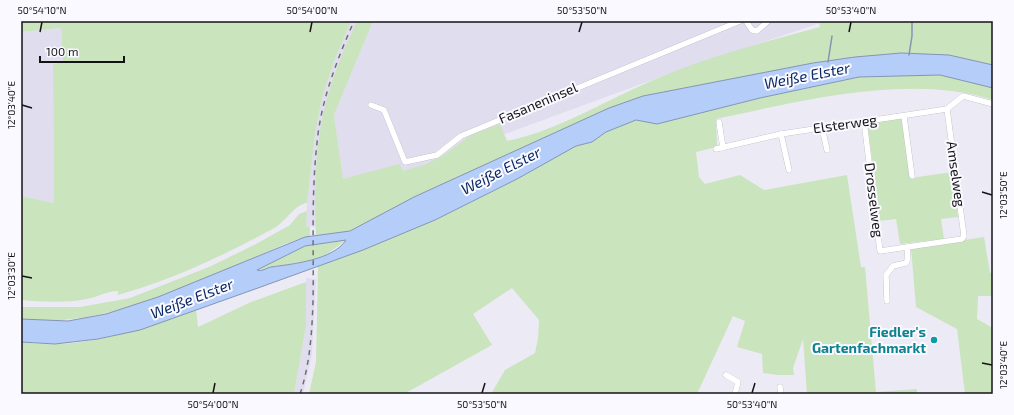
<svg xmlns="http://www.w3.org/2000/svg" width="1014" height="415" viewBox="0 0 1014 415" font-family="'Exo 2',sans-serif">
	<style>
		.built { fill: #dfddee }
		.green { fill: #cae4be }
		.water { fill: #b4cdf9; stroke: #8495b5; fill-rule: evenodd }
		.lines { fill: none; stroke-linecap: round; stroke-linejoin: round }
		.stream { stroke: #8495b5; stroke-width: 1.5 }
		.minor-casing { stroke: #b0afb8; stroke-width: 6 }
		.minor { stroke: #fff; stroke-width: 5.5 }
		.rail { stroke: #706f75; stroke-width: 1.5; stroke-dasharray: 5 5; stroke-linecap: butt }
		.ticks { fill: none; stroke: #131316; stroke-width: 1.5 }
		.culture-dot { fill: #0f9aa8; stroke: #faf9ff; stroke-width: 1.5 }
		.labels { text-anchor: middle; stroke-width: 4; stroke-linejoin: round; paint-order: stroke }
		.street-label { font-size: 14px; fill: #131316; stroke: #faf9ff }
		.culture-label { font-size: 14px; font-weight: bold; fill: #0d838f; stroke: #faf9ff; text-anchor: end }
		.water-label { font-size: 15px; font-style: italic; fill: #092966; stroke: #faf9ff }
		.neatline { fill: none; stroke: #131316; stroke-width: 1.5 }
		.ticks-label { font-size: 10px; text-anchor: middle; fill: #131316 }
	</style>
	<rect width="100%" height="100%" fill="#ecebf5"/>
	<!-- built -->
	<g class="built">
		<polygon points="351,21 357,21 338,66 328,95 321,128 318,159 316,227 306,226 307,201 315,135 322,98 335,59"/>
		<polygon points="373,21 826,21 671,73 481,143 408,176 344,187 334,115"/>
		<polygon points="61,28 63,62 53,64 54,203 21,196 21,32"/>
		<polygon points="306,278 316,279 312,354 303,394 294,394 306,326"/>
	</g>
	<!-- green -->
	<g class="green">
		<path d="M21,21H351L335,59L322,98L315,135L307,203C294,205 287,220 276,227C227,254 172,280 118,295V291C107,291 98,297 87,299C68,303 41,302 21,300V196L54,203L53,64L63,62L61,28L21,32Z"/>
		<path d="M357,21H373L334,115L343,179L399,164L403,171L426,164L444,155L471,135L500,124L507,141C560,130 608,99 658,78C708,57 767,41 820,27L819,23L826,21H993V65L949,55L643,96L350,231L316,235C314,189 315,140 328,95C335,70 346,45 357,21Z"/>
		<path d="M902,75H940L992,87L993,100C909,73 801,101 716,119L717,147L696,152L699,177L705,184L740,175L764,190L847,175L861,267H865L876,392L917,389V394H807L803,339L793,368L794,375H778L763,373L762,354L737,347L745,321L733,316L697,394H491L505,370L535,353L538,338L539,320L512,288L473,314L492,345L404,394H309L316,362L318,266L435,220L517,179L576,145L592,142L606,132L636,120L657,124L760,98L859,77Z"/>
		<polygon points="902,118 911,178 952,172 958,217 941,219 944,239 900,244 896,219 880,221 868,128 873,122"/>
		<path d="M307,211L306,226L310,227V236C289,240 267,253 248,260C176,289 100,329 21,319V307H80L130,298L209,267L256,244L290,225L299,214Z"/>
		<polygon points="984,237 990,273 993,272 993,296 978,296 977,319 993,328 993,394 965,394 957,329 916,307 911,248"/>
		<polygon points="346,240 327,254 312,260 268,268 261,271 257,270 305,246"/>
		<path d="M306,282V326L294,394H21V342C32,343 44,345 55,344C104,343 150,326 196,310L198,327L251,302Z"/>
	</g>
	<!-- water -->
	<path class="water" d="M901,53L949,55L993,65V88L940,75L859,77L760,98L657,124L636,120L606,132L592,142L576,146L517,179L435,220L363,250L258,288L140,330L98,339L55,344L21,342V319L68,321L106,314L158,297L305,237L350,231L414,197L609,108L643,96L813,63L855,57ZM346,240C333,260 293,264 271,267C266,268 262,272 257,270L305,246Z"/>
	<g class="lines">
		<!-- stream -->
		<g class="stream">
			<polyline points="909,55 912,36 912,21"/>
			<polyline points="828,62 832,36"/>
		</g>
		<!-- minor casing -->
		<g class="minor-casing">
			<g id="minor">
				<polyline points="746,21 752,30 757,31 768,21"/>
				<polyline points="371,105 384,110 405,162 437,155 461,136 740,21"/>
				<polyline points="904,116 912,176"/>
				<polyline points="864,121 880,251 962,239 964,236 947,109"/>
				<polyline points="719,122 723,148"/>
				<polyline points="822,127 827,150"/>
				<polyline points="781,134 789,170"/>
				<polyline points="716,149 781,134 947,109 963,96 993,104"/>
				<polyline points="887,301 886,275 893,266 906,263 908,259 907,247"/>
				<polyline points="726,375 738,382 735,394"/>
				<polyline points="780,387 781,394"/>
			</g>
		</g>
		<!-- minor -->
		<use href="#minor" class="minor"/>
		<!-- rail -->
		<path class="rail" d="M300,394C310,364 312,332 313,301C314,248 311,195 317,143C321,100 337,60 354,21"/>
	</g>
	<!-- ticks -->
	<path class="ticks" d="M40,32L42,22M310,32L312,22M579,32L582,22M849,32L851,22M22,105L32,108M982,192L992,195M22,276L32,278M982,363L992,365M213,393L215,383M482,393L485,383M752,393L755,383"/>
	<!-- markers -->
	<circle class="culture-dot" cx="934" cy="340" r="4"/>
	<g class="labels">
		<!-- street labels -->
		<g class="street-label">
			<text transform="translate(538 103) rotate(-23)" y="5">Fasaneninsel</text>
			<text transform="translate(845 124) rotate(-8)" y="5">Elsterweg</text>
			<text transform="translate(956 174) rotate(82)" y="5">Amselweg</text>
			<text transform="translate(874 200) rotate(83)" y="5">Drosselweg</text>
		</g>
		<!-- culture labels -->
		<g class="culture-label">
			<text x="926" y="337">Fiedler's<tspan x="926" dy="16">Gartenfachmarkt</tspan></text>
		</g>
		<!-- water labels -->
		<g class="water-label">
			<text transform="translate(807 76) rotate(-11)" y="5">Weiße Elster</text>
			<text transform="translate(501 171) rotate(-27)" y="5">Weiße Elster</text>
			<text transform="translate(192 299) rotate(-21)" y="5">Weiße Elster</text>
		</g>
	</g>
	<!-- border -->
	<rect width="1014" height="415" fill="none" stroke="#faf9ff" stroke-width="44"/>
	<!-- scale -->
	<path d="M40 56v6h84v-6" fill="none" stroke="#131316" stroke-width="2"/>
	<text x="46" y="56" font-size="12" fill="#131316" stroke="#faf9ff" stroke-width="3" paint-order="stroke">100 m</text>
	<rect x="22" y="22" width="970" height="371" class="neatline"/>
	<g class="ticks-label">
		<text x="42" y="14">50°54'10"N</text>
		<text x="312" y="14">50°54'00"N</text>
		<text x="582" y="14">50°53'50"N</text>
		<text x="851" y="14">50°53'40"N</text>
		<text transform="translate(11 105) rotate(-90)" y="4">12°03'40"E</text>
		<text transform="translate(1003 195) rotate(-90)" y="4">12°03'50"E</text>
		<text transform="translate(11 276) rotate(-90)" y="4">12°03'30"E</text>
		<text transform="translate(1003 365) rotate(-90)" y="4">12°03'40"E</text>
		<text x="213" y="408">50°54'00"N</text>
		<text x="482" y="408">50°53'50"N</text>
		<text x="752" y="408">50°53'40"N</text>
	</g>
</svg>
